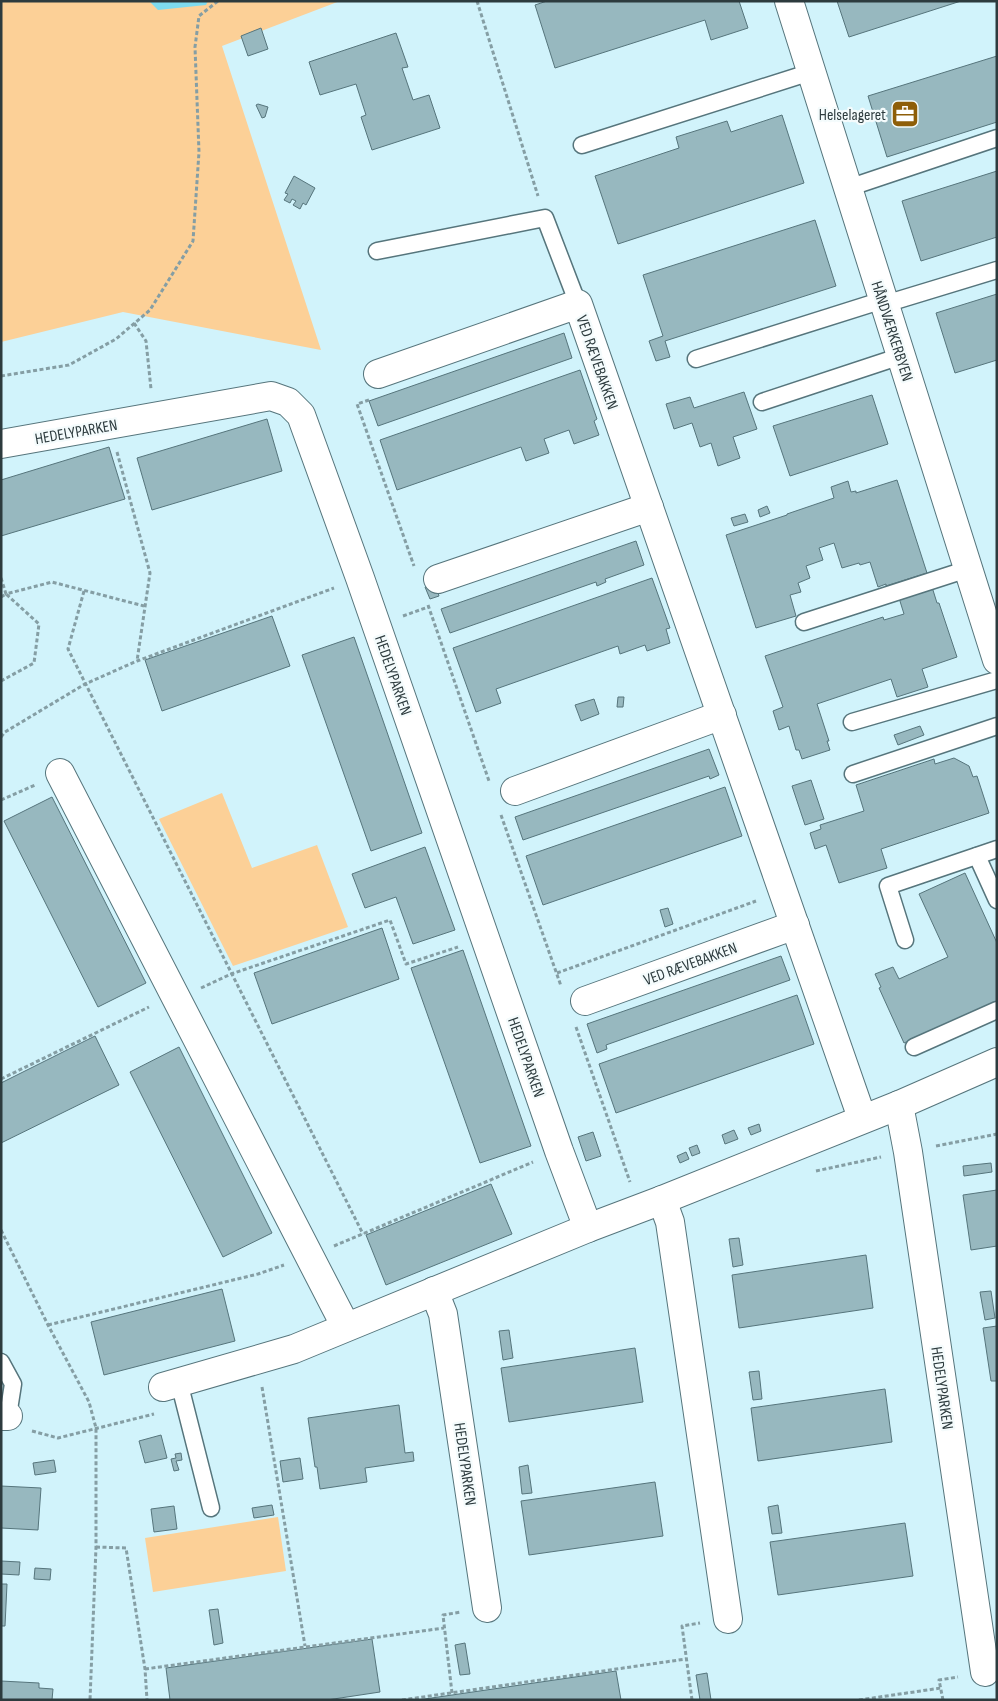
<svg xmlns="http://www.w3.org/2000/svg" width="998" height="1701" viewBox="0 0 998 1701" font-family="'Sofia Sans Condensed',sans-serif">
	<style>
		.green { fill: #fcd097 }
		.water { fill: #7edbef }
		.building { fill: #97b8bf; stroke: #56757c }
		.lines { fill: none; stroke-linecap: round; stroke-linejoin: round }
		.service-casing { stroke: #56757c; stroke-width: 19 }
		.minor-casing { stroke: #56757c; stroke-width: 30 }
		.path { stroke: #859ea4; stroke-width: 3; stroke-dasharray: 4 2.5; stroke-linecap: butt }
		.service { stroke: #fff; stroke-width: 16 }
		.minor { stroke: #fff; stroke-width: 28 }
		.labels { text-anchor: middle; stroke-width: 4.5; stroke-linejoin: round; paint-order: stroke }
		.poi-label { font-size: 16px; fill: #2d3b3e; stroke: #f4fbfc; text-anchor: end }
		.street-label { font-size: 16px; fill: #2d3b3e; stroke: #f4fbfc }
	</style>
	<rect width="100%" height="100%" fill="#d1f3fb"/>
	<!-- green -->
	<g class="green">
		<polygon points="1,1 340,1 222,46 321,350 123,312 1,342"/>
		<polygon points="222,793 252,868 317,845 348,927 233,966 159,819"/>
		<polygon points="278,1517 286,1571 153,1592 145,1538"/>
	</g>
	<!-- water -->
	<polygon class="water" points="149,1 208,1 206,5 158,10"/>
	<!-- building -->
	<g class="building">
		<polygon points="547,1 739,1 748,28 711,40 705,20 555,68 535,5"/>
		<polygon points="837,1 961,1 849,37"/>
		<polygon points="261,28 268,49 248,56 241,36"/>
		<polygon points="396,33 408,67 402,68 413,100 429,95 440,128 372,150 361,117 366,115 356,84 320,95 309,62"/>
		<polygon points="997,56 997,122 887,157 868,96"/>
		<polygon points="258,104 268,107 265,117 262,118 256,105"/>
		<polygon points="782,115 804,183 618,244 595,176 679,148 676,137 727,121 731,132"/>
		<polygon points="997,171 997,237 921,261 902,201"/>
		<polygon points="294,176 315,188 306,205 303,203 300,209 293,205 296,201 292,199 290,203 284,200 288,194 285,193"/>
		<polygon points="815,220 836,286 665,341 670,357 656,361 649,341 663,336 643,275"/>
		<polygon points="997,294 997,360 955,373 936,313"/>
		<polygon points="564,333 572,358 378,426 369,401"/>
		<polygon points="580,370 597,419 594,421 599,435 574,444 569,430 544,439 549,453 526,461 521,447 397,490 380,440"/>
		<polygon points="744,392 757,429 733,437 740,458 718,466 711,443 700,447 692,423 674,429 666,404 690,397 694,408"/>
		<polygon points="872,395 888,444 790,476 773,426"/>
		<polygon points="267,419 282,471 152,510 137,458"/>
		<polygon points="109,447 125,499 1,536 1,480"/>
		<polygon points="897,480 927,573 886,586 886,584 878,587 870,562 860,565 859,563 842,568 834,543 819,548 823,560 806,566 810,578 798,583 801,592 790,595 796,616 756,628 726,535 787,515 787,514 834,498 831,487 848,481 851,492 856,491 856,493"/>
		<polygon points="767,506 770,513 760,517 758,510"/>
		<polygon points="745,514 748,522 734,526 731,518"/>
		<polygon points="636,541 644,565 605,579 606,582 597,586 596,582 450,633 441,609"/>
		<polygon points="652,578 670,628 666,629 670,643 647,651 645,645 620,654 618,646 496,689 501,703 476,712 453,648"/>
		<polygon points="435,583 439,596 430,599 425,587"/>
		<polygon points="932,587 937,603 939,603 957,657 922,669 928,687 897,697 891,679 817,704 829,741 827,741 830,750 802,759 799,750 796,750 789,726 779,730 773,711 783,707 765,656 883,617 884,620 904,614 899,598"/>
		<polygon points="272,616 290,666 162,711 145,660"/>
		<polygon points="354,637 422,833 371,851 302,655"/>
		<polygon points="618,697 624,697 623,707 617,707"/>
		<polygon points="594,699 599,714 581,721 575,705"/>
		<polygon points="920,726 924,735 898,745 894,735"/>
		<polygon points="709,749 719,775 710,779 709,776 523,840 515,817"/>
		<polygon points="954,758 969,766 973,777 977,776 989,813 881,849 887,868 839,883 826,845 815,849 810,833 821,829 820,825 864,811 856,785 934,759 935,764"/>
		<polygon points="811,780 824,819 805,825 792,786"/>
		<polygon points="725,787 742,836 543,905 526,856"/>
		<polygon points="52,797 146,983 98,1007 4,821"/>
		<polygon points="425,847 455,930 413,944 396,897 365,908 352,874"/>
		<polygon points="965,873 997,943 997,1001 904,1043 879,988 881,987 875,974 893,967 899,979 948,957 919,894"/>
		<polygon points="668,908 673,924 665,927 660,910"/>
		<polygon points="382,928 399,979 272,1024 254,973"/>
		<polygon points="463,950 531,1146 480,1163 411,968"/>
		<polygon points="781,956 790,980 606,1045 607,1049 597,1053 587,1024"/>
		<polygon points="797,995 814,1044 616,1113 599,1064"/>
		<polygon points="95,1036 119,1085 1,1143 1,1083"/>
		<polygon points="179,1047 272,1233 223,1257 130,1072"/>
		<polygon points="759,1124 761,1131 751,1135 748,1128"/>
		<polygon points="734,1130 738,1139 725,1144 722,1135"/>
		<polygon points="593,1132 601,1156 586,1161 578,1137"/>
		<polygon points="697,1145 700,1153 692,1156 689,1148"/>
		<polygon points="686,1152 689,1159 680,1163 677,1156"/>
		<polygon points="991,1163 992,1172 964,1176 963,1166"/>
		<polygon points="491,1184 512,1234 386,1285 366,1235"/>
		<polygon points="997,1190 997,1246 971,1250 963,1195"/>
		<polygon points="739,1238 743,1265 733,1267 729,1239"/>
		<polygon points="866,1255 873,1308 739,1328 732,1275"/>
		<polygon points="222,1289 235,1341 104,1375 91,1322"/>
		<polygon points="991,1291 995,1318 985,1320 980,1292"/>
		<polygon points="997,1326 997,1381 991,1381 983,1328"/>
		<polygon points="509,1330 513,1358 503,1360 499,1331"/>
		<polygon points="635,1348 643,1402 509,1422 501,1368"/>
		<polygon points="759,1371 762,1399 753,1400 749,1372"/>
		<polygon points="885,1389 892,1442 758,1461 751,1408"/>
		<polygon points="399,1405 405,1453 413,1452 414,1461 365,1468 367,1482 320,1489 317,1467 315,1467 308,1418"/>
		<polygon points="161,1435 167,1458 145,1463 139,1441"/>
		<polygon points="181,1453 182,1460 176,1461 179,1470 174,1471 171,1459 176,1458 175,1454"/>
		<polygon points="300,1458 303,1479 283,1482 280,1461"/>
		<polygon points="54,1460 56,1472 35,1475 33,1463"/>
		<polygon points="528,1465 532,1493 522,1494 519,1467"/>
		<polygon points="655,1482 663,1536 529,1555 521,1501"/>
		<polygon points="1,1486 41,1488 38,1530 1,1528"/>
		<polygon points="272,1505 274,1515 254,1518 252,1508"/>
		<polygon points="778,1505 782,1533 772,1534 768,1507"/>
		<polygon points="174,1506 177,1529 154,1532 151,1509"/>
		<polygon points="905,1523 913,1576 778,1595 770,1542"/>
		<polygon points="1,1561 20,1562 19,1575 1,1574"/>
		<polygon points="35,1568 51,1569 50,1580 34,1579"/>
		<polygon points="1,1584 7,1584 5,1626 1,1626"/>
		<polygon points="218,1609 223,1643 214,1645 209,1610"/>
		<polygon points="372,1639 380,1692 327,1700 170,1700 166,1668"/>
		<polygon points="465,1643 470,1674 460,1675 455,1645"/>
		<polygon points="616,1671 621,1700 418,1700"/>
		<polygon points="707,1673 711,1700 700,1700 696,1675"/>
		<polygon points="1,1681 39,1683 39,1688 53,1689 52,1700 1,1700"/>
	</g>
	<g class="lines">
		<!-- service casing -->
		<g class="service-casing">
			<g id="service">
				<polyline points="582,145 811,72"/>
				<polyline points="848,188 997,138"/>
				<polyline points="377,251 545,218 578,304"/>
				<polyline points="885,304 997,270"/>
				<polyline points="696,359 883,300"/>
				<polyline points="762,402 901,356"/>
				<polyline points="804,622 968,569"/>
				<polyline points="852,722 997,680"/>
				<polyline points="853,774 997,726"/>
				<polyline points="977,856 997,900"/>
				<polyline points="905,940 888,886 997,849"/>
				<polyline points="914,1047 997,1010"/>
				<polyline points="1,1362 13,1384 8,1416"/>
				<polyline points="179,1382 211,1508"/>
			</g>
		</g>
		<!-- minor casing -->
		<g class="minor-casing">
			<g id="minor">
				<polyline points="789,1 997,660"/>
				<polyline points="378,374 578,304 862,1118"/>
				<polyline points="1,444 271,396 288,402 301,415 360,578 559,1151 588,1228"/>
				<polyline points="438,579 649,507"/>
				<polyline points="60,773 346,1327"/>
				<polyline points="515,791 722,715"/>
				<polyline points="585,1001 795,925"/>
				<polyline points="899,1105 908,1152 985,1672"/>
				<polyline points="662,1200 670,1222 728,1619"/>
				<polyline points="434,1291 443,1314 487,1608"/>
				<polyline points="163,1387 294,1349 588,1228 662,1200 899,1105 997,1062"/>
				<polyline points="1,1416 8,1416"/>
			</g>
		</g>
		<!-- path -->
		<g class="path">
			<polyline points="477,1 538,196"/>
			<polyline points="134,323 146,341 151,389"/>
			<polyline points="1,376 69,365 116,339 150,310 193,241 199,152 195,47 199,16 218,1"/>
			<polyline points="369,400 357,404 414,566"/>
			<polyline points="117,452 150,573 137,661"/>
			<polyline points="1,578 6,594 52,582 144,606"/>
			<polyline points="84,591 68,649 363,1234"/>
			<polyline points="1,597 6,594 39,624 34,663 1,681"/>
			<polyline points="428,605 489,781"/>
			<polyline points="403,616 428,607"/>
			<polyline points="1,737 5,732 85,684 137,661 334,588"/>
			<polyline points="1,800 35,785"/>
			<polyline points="501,815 561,986"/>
			<polyline points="557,973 756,901"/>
			<polyline points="201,988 231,974 390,920 406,964 458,947"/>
			<polyline points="576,1027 630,1182"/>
			<polyline points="1,1079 149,1007"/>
			<polyline points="936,1146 997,1134"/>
			<polyline points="816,1171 881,1157"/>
			<polyline points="1,1230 48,1325 89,1402 96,1428 96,1547 90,1700"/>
			<polyline points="334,1246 533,1162"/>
			<polyline points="48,1325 258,1274 284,1265"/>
			<polyline points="262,1387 305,1646"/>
			<polyline points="32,1431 58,1438 154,1414"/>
			<polyline points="96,1547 126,1548 145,1669 147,1700"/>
			<polyline points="145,1669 444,1628"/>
			<polyline points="452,1693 443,1615 461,1612"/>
			<polyline points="402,1700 686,1659"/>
			<polyline points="692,1700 682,1626 700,1623"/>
			<polyline points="859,1700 941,1688"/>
			<polyline points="943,1700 939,1680 958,1677"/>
		</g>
		<!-- service -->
		<use href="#service" class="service"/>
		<!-- minor -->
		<use href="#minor" class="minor"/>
	</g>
	<!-- icons -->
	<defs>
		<g id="office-square" transform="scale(1.4375)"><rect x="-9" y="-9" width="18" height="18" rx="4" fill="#8e5e09" stroke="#f4fbfc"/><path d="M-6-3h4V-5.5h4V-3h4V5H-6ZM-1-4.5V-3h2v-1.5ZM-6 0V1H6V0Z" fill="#fff"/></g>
	</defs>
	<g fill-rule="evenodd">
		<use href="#office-square" x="905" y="114"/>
	</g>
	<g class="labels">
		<!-- poi labels -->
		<g class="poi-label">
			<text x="886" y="120">Helselageret</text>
		</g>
		<!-- street labels -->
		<g class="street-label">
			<text transform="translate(893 331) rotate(72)" y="6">HÅNDVÆRKERBYEN</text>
			<text transform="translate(598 362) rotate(71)" y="6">VED RÆVEBAKKEN</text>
			<text transform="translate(76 431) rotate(-10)" y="6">HEDELYPARKEN</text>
			<text transform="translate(394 675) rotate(71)" y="6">HEDELYPARKEN</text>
			<text transform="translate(690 963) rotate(-20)" y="6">VED RÆVEBAKKEN</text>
			<text transform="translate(527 1057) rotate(71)" y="6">HEDELYPARKEN</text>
			<text transform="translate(943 1388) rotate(82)" y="6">HEDELYPARKEN</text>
			<text transform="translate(466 1464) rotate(82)" y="6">HEDELYPARKEN</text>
		</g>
	</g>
	<!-- border -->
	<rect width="998" height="1701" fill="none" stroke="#2d3b3e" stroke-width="5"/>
</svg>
